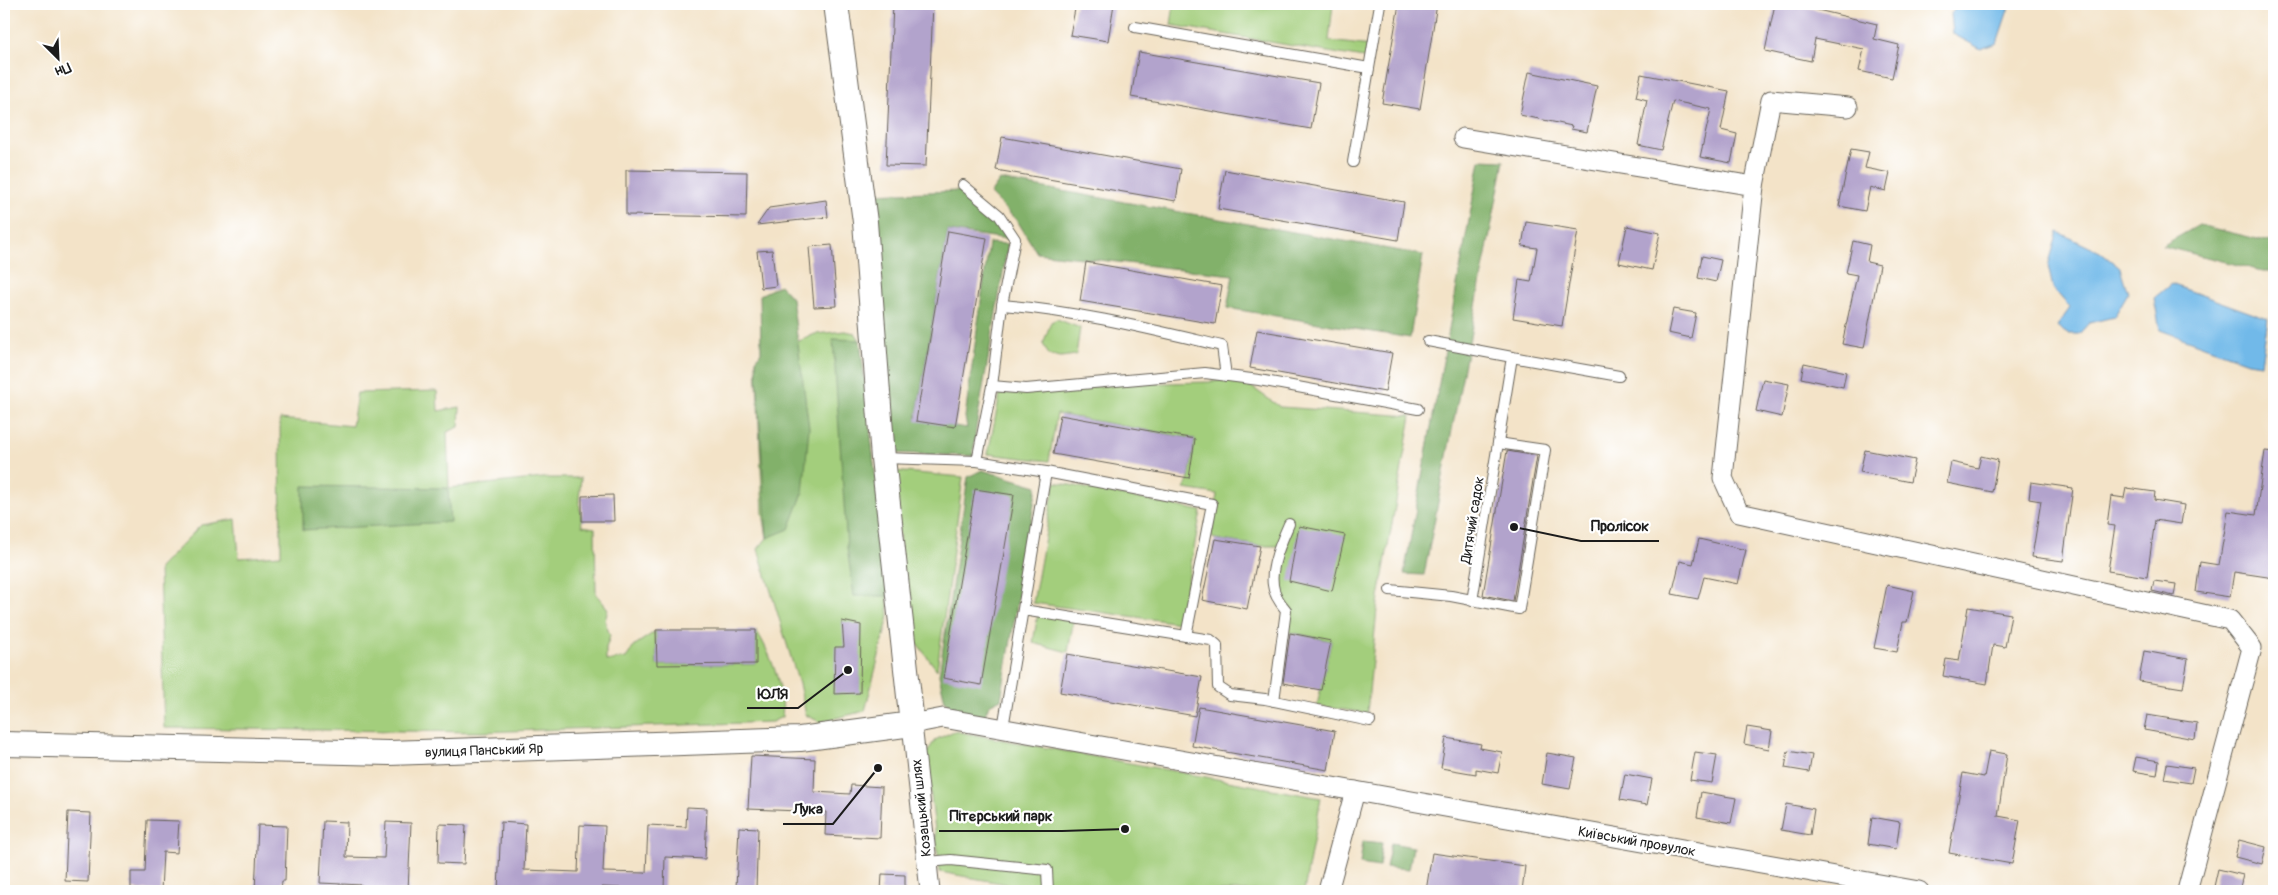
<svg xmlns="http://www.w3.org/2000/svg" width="2278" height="895" viewBox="0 0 2278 895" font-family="Pangolin,sans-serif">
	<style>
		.green { fill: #a3ce7b; stroke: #60754c }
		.forest { fill: #82b16b; stroke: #4f6644 }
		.water { fill: #71b9e9; stroke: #466a82 }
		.building { fill: #b2a3cc }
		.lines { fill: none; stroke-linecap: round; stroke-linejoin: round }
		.service-casing { stroke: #676258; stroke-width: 12 }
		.minor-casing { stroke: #676258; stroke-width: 21 }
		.tertiary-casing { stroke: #676258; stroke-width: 26 }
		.service { stroke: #fff; stroke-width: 10 }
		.minor { stroke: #fff; stroke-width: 19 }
		.tertiary { stroke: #fff; stroke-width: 24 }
		.labels { text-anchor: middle; stroke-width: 4.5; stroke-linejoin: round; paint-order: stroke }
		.street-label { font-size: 14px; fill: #1c1c1c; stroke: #fff }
		.leader { fill: none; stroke: #1c1c1c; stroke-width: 2 }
		.callout-dot { fill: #1c1c1c; stroke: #fff; stroke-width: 2 }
		.callout-label { font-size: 15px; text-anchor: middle; font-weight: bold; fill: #1c1c1c; stroke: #fff; stroke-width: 4.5; stroke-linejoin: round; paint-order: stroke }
	</style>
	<rect width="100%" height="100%" fill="#fff"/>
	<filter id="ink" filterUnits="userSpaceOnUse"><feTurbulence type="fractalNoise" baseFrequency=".02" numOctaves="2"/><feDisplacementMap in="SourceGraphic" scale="10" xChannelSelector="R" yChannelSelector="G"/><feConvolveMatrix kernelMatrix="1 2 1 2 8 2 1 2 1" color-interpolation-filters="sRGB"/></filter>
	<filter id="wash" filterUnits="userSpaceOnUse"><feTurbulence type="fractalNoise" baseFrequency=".0096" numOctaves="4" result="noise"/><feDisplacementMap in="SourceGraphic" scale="20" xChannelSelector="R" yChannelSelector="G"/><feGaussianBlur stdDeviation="1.12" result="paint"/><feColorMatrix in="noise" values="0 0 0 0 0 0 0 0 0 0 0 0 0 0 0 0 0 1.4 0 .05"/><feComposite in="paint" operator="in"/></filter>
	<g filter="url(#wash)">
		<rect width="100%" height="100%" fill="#f3e3c8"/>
		<!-- green -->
		<g class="green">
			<polygon points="1174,4 1333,4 1329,41 1371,46 1369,59 1171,25"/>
			<polygon points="1057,319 1080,328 1076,355 1061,357 1049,355 1043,344 1051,322"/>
			<polygon points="845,331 855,333 860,340 883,545 889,616 865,711 820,722 806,715 799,684 758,549 767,538 763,513 756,360 815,334"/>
			<polygon points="1239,378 1280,407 1411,416 1377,609 1367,713 1317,706 1331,641 1289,632 1287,606 1277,583 1291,529 1280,546 1260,546 1215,539 1211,537 1217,494 1184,489 1189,478 1195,439 1057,414 1049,461 988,454 1000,394 1126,384 1209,382"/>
			<path d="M437,391L438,411L460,407L459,427L447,432L449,488L543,478H581L579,500L582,526L595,528L596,594L608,609L605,621L610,636L606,648V661L626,658L635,645L656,631L657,665L756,664V630C769,650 786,692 782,717L772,722L481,732L164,728L159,568L201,525L236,519L239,558L281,555L280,419L352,426L357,393Z"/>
			<polygon points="892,471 963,477 937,670 910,634"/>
			<polygon points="1055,482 1201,511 1180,623 1033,603"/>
			<polygon points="1038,613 1074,618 1068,652 1033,643"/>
			<polygon points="954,731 1321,798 1304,891 1045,891 940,872 926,754 935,740"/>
		</g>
		<!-- forest -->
		<g class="forest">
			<polygon points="1480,160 1504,161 1424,575 1404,574"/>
			<polygon points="1000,180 1423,255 1410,338 1227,308 1233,275 1037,253 1018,222 990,194"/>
			<polygon points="960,191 992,218 1008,239 948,231 916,420 967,428 965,417 989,243 1008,244 976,428 973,456 890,453 869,194"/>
			<polygon points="2199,225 2274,243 2274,271 2262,271 2162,246"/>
			<polygon points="780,285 792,298 809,428 803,493 789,529 767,538 756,360 761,352 760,295"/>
			<polygon points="833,339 860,340 889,596 854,596 847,548"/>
			<polygon points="982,470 1037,486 1001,699 989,705 984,717 959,714 945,701 939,675 968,477"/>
			<polygon points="303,486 448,488 450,522 303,530"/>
			<polygon points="1363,841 1382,843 1379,867 1360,864"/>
			<polygon points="1391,843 1413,847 1409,869 1386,867"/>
		</g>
		<!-- water -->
		<g class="water">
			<polygon points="1957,4 2010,4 1997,43 1981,49 1953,34 1951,14"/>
			<polygon points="2058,232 2100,252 2120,268 2128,293 2114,317 2089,323 2079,334 2069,334 2057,326 2070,308 2053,288 2048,266"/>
			<polygon points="2171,284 2268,319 2261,364 2248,362 2160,330 2154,298"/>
		</g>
		<g id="blocks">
			<!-- building -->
			<g class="building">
				<polygon points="893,4 933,4 926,166 886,165"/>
				<polygon points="1076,4 1114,4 1108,41 1070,35"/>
				<polygon points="1399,4 1437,4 1420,109 1382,103"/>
				<polygon points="1775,4 1792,4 1877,24 1874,39 1899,45 1892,78 1859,71 1864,49 1815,39 1811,61 1765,51"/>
				<polygon points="1139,52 1319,83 1311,129 1131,97"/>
				<polygon points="1529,72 1597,86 1587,132 1571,129 1572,126 1520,115"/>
				<polygon points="1641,74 1729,91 1721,130 1737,134 1731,163 1700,157 1711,109 1673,101 1661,150 1638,145 1647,100 1636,97"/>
				<polygon points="1002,137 1181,169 1176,201 996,170"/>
				<polygon points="1851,149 1869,152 1865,168 1890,173 1886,191 1870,187 1865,211 1839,206"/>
				<polygon points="626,170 747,172 746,217 626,215"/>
				<polygon points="1225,170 1404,202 1398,240 1218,209"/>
				<polygon points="826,200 828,217 757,225 769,208"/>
				<polygon points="1526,222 1578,230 1562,326 1513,318 1519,280 1531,282 1537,248 1522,246"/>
				<polygon points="1627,226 1660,233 1652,270 1619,263"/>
				<polygon points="948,231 987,238 955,427 916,421"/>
				<polygon points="1853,241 1870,245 1867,262 1880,265 1864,348 1842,344 1857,275 1846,273"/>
				<polygon points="832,245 837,306 814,307 809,247"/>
				<polygon points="772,250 776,286 761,288 757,251"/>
				<polygon points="1702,256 1721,260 1716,282 1698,278"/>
				<polygon points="1086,262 1222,286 1215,324 1080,301"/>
				<polygon points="1673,309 1696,313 1691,338 1668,333"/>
				<polygon points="1257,330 1392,353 1385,392 1250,368"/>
				<polygon points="1804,363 1846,372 1843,387 1801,378"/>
				<polygon points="1763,379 1789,384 1782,417 1756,411"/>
				<polygon points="1060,415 1195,439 1189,478 1053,454"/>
				<polygon points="1865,450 1915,460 1910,482 1860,472"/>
				<polygon points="1507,451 1537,456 1513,601 1483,595"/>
				<polygon points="2265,451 2274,452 2274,578 2234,572 2230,597 2196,592 2200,562 2219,565 2228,511 2256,515"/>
				<polygon points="1981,456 1998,460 1992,492 1947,483 1951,462 1978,468"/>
				<polygon points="2031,482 2073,488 2063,561 2032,557 2041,501 2029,499"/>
				<polygon points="2126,488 2155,492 2154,500 2184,505 2181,524 2155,520 2147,577 2108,571 2115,526 2107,525 2111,496 2124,498"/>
				<polygon points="975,489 1014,495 981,685 943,678"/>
				<polygon points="613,495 614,521 582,521 582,496"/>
				<polygon points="1299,526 1345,535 1332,591 1289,581"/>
				<polygon points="1215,539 1260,546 1247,609 1202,600"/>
				<polygon points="1699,539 1746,550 1738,584 1704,577 1698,599 1672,594 1680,561 1693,564"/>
				<polygon points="2154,581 2176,584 2174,596 2152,591"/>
				<polygon points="1887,585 1914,591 1907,622 1903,622 1897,652 1874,648"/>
				<polygon points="1968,607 2011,614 2005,647 1993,645 1987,684 1943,676 1946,659 1959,661"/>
				<polygon points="842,621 861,625 860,693 834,694 835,647 844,647"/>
				<polygon points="656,630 756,630 756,664 657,665"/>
				<polygon points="1290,633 1331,641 1321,690 1283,683"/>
				<polygon points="2144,651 2188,659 2183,688 2139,681"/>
				<polygon points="1067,654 1202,677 1195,716 1060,692"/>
				<polygon points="1199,707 1335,731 1328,770 1192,746"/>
				<polygon points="2147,715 2197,723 2195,739 2144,730"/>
				<polygon points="1747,727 1772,731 1769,749 1744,744"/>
				<polygon points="1446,738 1481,744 1480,748 1502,752 1498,773 1476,769 1476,774 1441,768"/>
				<polygon points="1788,751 1812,755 1809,772 1785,768"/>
				<polygon points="1989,751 2007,754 1998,816 2020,820 2012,864 1949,853 1963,773 1984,777"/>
				<polygon points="1695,752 1717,755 1712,783 1690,780"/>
				<polygon points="1547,753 1576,758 1570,789 1542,784"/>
				<polygon points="751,756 815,759 814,792 850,794 851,785 882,787 880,838 825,835 826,812 748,809"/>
				<polygon points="2136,757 2159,761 2157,775 2133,771"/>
				<polygon points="2167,764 2194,768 2191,783 2164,779"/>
				<polygon points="1625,774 1652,779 1647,805 1620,800"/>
				<polygon points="1701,792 1736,798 1731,823 1697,817"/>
				<polygon points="1786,804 1814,809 1810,835 1781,830"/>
				<polygon points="687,807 707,808 705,859 665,857 664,890 602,887 602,891 498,891 501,822 526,824 524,870 578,872 580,825 605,826 603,872 646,873 648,825 686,827"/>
				<polygon points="68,812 91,813 88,882 65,881"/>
				<polygon points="1872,817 1900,822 1896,849 1868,844"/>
				<polygon points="147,820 179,821 177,853 163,852 161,891 131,889 131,872 145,872"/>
				<polygon points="323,821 347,822 346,857 384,858 386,822 411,823 408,891 362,891 362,885 320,883"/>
				<polygon points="439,824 466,825 464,864 438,863"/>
				<polygon points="258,825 287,826 285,881 282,881 281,891 255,891"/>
				<polygon points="739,827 758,828 756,889 736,888"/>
				<polygon points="2239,840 2266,847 2262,864 2235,857"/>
				<polygon points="1432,853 1525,866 1522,891 1426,891"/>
				<polygon points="2218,869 2243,875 2239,891 2213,891"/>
				<polygon points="882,874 905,875 905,891 881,891"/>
			</g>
		</g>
	</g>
	<g filter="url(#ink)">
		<use href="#blocks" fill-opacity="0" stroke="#676258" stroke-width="1"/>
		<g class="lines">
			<!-- service casing -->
			<g class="service-casing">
				<g id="service">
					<polyline points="1135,27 1369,68"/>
					<polyline points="1353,162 1380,4"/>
					<polyline points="963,185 999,215 1015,239 1002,305"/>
					<polyline points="1512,357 1619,376"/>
					<path d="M992,386L1002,305C1077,311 1149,329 1222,346L1226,376"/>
					<polyline points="883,458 977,461 992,386 1026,389 1205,373 1259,380 1418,409"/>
					<polyline points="977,461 1046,472"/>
					<polyline points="1390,590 1451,596 1519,609 1545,450 1498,443 1512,357 1428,341"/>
					<polyline points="1472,601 1498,443"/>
					<polyline points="1186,636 1211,640 1217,645 1218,687 1230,695 1265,699 1370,721"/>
					<path d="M1274,701L1286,610C1280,603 1274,595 1273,585C1270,567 1282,540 1289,524"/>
					<polyline points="1003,728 1046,472 1212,504 1186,636 1023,610"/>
					<polyline points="927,862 951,860 1047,870 1048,891"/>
				</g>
			</g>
			<!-- minor casing -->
			<g class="minor-casing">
				<g id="minor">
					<polyline points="1463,138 1754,186 1723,478 1739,513 2230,620 2252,648 2187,891"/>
					<polyline points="1754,186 1771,100 1848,107"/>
					<polyline points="930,891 912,724 943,718 1919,891"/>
					<polyline points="1328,891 1355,791"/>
				</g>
			</g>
			<!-- tertiary casing -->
			<g class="tertiary-casing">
				<polyline id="tertiary" points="4,744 389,753 800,739 912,724 883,458 865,222 836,4"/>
			</g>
			<!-- service -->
			<use href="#service" class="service"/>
			<!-- minor -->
			<use href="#minor" class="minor"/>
			<!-- tertiary -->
			<use href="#tertiary" class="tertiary"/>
		</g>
	</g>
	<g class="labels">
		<!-- street labels -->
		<g class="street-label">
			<text transform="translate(1472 520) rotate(-81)" y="5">Дитячий садок</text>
			<text transform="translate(484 750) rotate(-2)" y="5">вулиця Панський Яр</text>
			<text transform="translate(921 808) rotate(-96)" y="5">Козацький шлях</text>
			<text transform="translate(1637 841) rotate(10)" y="5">Київський провулок</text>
		</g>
	</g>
	<!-- callouts -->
	<path class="leader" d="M1514 527L1581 541H1659M848 670L798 708H747M878 768L833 824H783M1125 829L1062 831H939"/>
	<g class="callout-dot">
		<circle cx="1514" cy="527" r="5"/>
		<circle cx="848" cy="670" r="5"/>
		<circle cx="878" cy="768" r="5"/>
		<circle cx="1125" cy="829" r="5"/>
	</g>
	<g class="callout-label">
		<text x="1620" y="531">Пролісок</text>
		<text x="773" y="699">ЮЛЯ</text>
		<text x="808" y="814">Лука</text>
		<text x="1001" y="821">Пітєрський парк</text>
	</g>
	<!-- margin -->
	<rect width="2278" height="895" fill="none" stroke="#fff" stroke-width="20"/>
	<!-- north arrow -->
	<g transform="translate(58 58) rotate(156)" stroke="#ffffff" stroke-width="4" paint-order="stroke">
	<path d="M0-4L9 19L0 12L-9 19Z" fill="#1c1c1c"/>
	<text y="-8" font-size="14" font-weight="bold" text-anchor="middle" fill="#1c1c1c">Пн</text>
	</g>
</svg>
